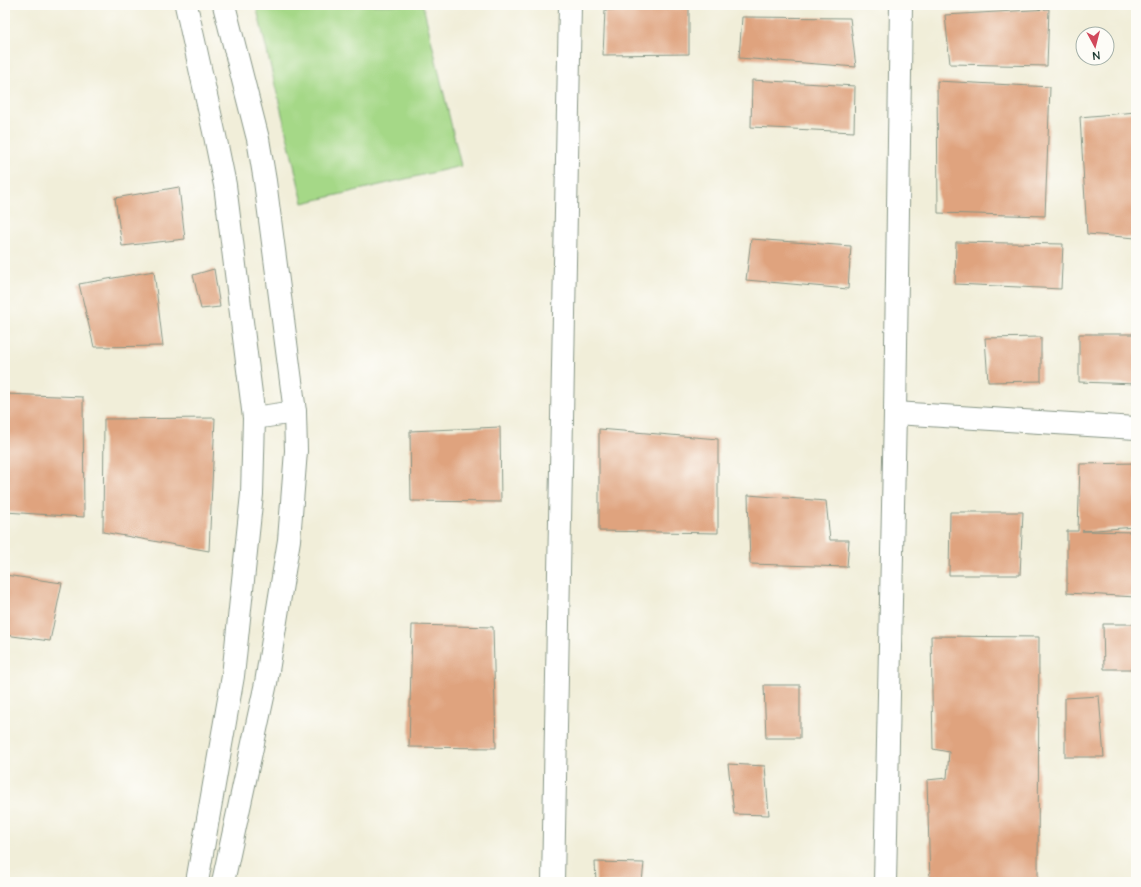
<svg xmlns="http://www.w3.org/2000/svg" width="1141" height="887" viewBox="0 0 1141 887" font-family="'Architects Daughter',sans-serif">
	<style>
		.green { fill: #a5d887; stroke: #628a5e }
		.building { fill: #dfa37e }
		.lines { fill: none; stroke-linecap: round; stroke-linejoin: round }
		.minor-casing { stroke: #889686; stroke-width: 24 }
		.minor { stroke: #fff; stroke-width: 22 }
	</style>
	<rect width="100%" height="100%" fill="#fdfcf7"/>
	<filter id="ink" filterUnits="userSpaceOnUse"><feTurbulence type="fractalNoise" baseFrequency=".025" numOctaves="2"/><feDisplacementMap in="SourceGraphic" scale="8" xChannelSelector="R" yChannelSelector="G"/><feConvolveMatrix kernelMatrix="1 2 1 2 8 2 1 2 1" color-interpolation-filters="sRGB"/></filter>
	<filter id="wash" filterUnits="userSpaceOnUse"><feTurbulence type="fractalNoise" baseFrequency=".012" numOctaves="4" result="noise"/><feDisplacementMap in="SourceGraphic" scale="16" xChannelSelector="R" yChannelSelector="G"/><feGaussianBlur stdDeviation="0.9" result="paint"/><feColorMatrix in="noise" values="0 0 0 0 0 0 0 0 0 0 0 0 0 0 0 0 0 1.4 0 .05"/><feComposite in="paint" operator="in"/></filter>
	<g filter="url(#wash)">
		<rect width="100%" height="100%" fill="#f1eed9"/>
		<!-- green -->
		<polygon class="green" points="256,5 423,5 461,166 303,203"/>
		<g id="blocks">
			<!-- building -->
			<g class="building">
				<polygon points="689,8 689,54 603,55 605,10"/>
				<polygon points="1049,9 1047,66 950,64 945,15"/>
				<polygon points="742,17 850,18 856,67 739,58"/>
				<polygon points="752,80 855,86 854,132 751,127"/>
				<polygon points="937,81 1050,87 1045,216 938,213"/>
				<polygon points="1136,112 1136,238 1087,234 1080,117"/>
				<polygon points="179,187 185,239 122,246 115,198"/>
				<polygon points="751,239 851,246 848,289 746,280"/>
				<polygon points="956,242 1063,244 1061,289 955,284"/>
				<polygon points="214,269 220,307 201,309 193,275"/>
				<polygon points="154,271 163,346 94,347 79,284"/>
				<polygon points="1079,334 1136,334 1136,384 1079,382"/>
				<polygon points="1041,337 1041,381 988,382 985,338"/>
				<polygon points="5,394 83,397 84,517 5,512"/>
				<polygon points="215,418 209,551 103,532 104,419"/>
				<polygon points="500,427 501,502 411,501 410,431"/>
				<polygon points="599,429 718,439 718,533 599,531"/>
				<polygon points="1136,463 1136,527 1082,531 1136,532 1136,597 1067,593 1067,531 1078,531 1080,464"/>
				<polygon points="748,495 826,501 830,540 849,540 847,567 750,564"/>
				<polygon points="950,512 1023,512 1020,575 949,575"/>
				<polygon points="5,575 62,583 50,641 5,635"/>
				<polygon points="1103,624 1136,624 1136,669 1104,669"/>
				<polygon points="412,625 493,627 496,748 409,747"/>
				<polygon points="931,636 1039,637 1038,882 930,882 927,780 947,778 949,752 933,749"/>
				<polygon points="764,685 800,685 800,738 766,738"/>
				<polygon points="1099,696 1104,757 1065,757 1065,698"/>
				<polygon points="728,764 765,766 769,815 734,814"/>
				<polygon points="595,862 644,863 642,882 596,882"/>
			</g>
		</g>
	</g>
	<g filter="url(#ink)">
		<use href="#blocks" fill-opacity="0" stroke="#889686" stroke-width="1"/>
		<g class="lines">
			<!-- minor casing -->
			<g class="minor-casing">
				<g id="minor">
					<polyline points="186,5 215,136 225,185 254,418 252,494 233,676 197,882"/>
					<polyline points="895,413 1136,428"/>
					<polyline points="254,418 295,412"/>
					<polyline points="223,882 266,683 289,540 296,451 295,412 265,181 258,139 224,5"/>
					<polyline points="553,882 570,5"/>
					<polyline points="885,882 895,413 901,5"/>
				</g>
			</g>
			<!-- minor -->
			<use href="#minor" class="minor"/>
		</g>
	</g>
	<!-- margin -->
	<rect width="1141" height="887" fill="none" stroke="#fdfcf7" stroke-width="20"/>
	<!-- north arrow -->
	<g transform="translate(1095 46) rotate(173)"><circle r="19" fill="#fdfcf7" stroke="#a4b0a9"/>
	<path d="M0-3L7 15L0 10L-7 15Z" fill="#d1495b"/>
	<text y="-6" font-size="11" font-weight="bold" text-anchor="middle" fill="#1f3d34">N</text>
	</g>
</svg>
